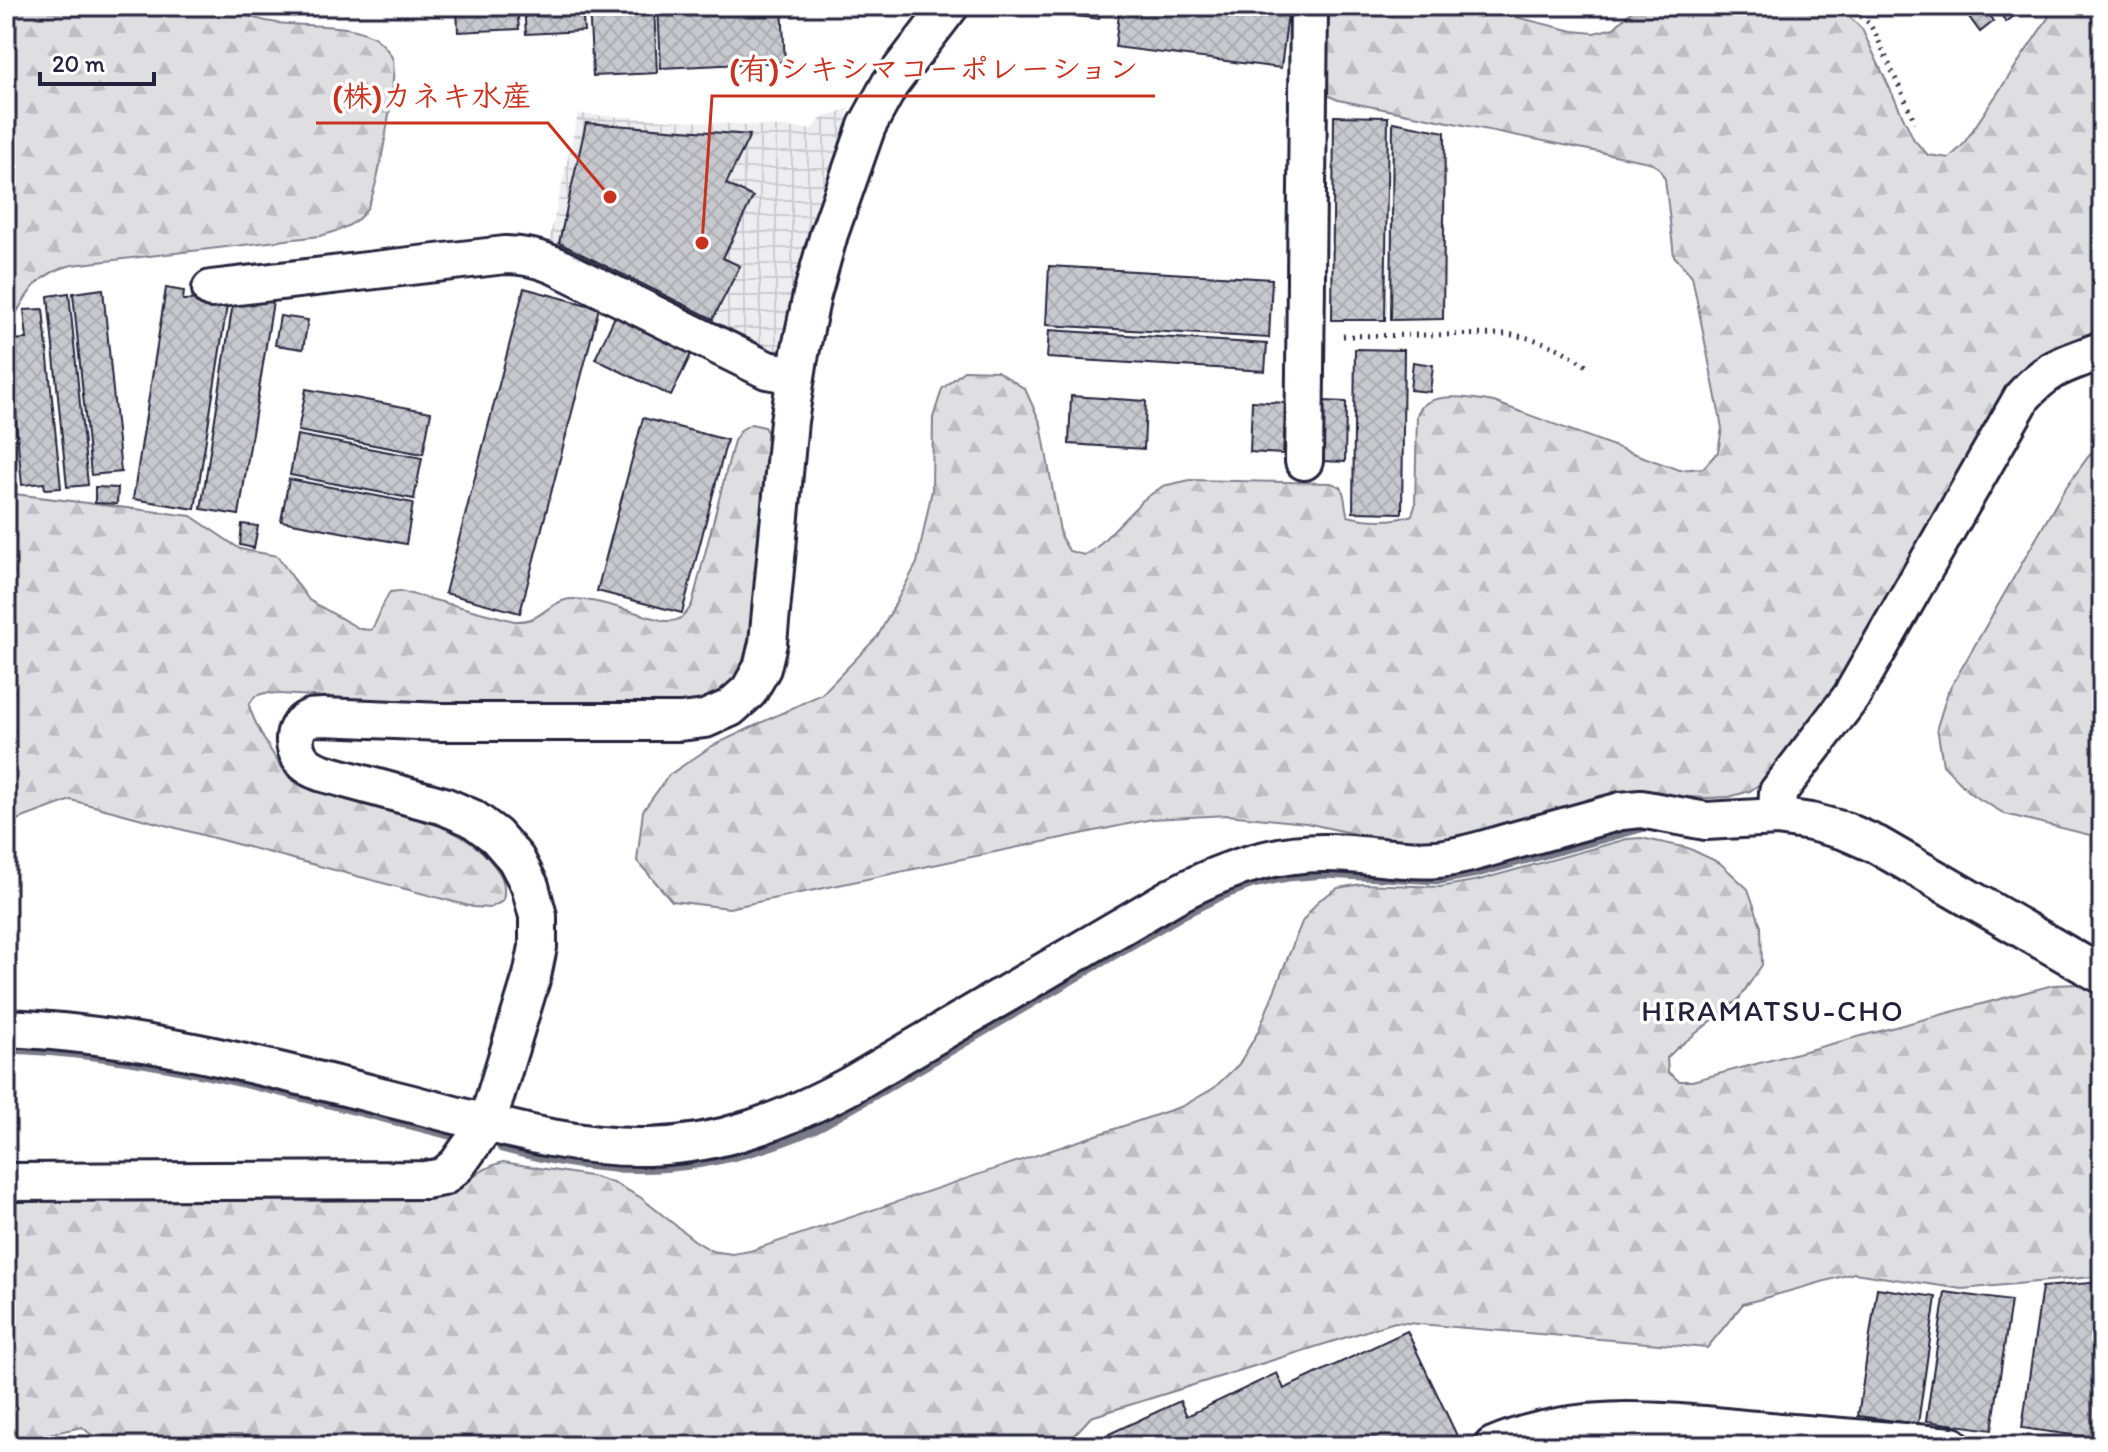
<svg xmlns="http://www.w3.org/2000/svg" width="2108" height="1452" viewBox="0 0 2108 1452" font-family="Itim,'Klee One',sans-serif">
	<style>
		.industrial { fill: url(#industrial-grid) }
		.forest { fill: url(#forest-firs); stroke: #80808e; stroke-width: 2 }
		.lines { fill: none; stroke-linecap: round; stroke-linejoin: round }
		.stream { stroke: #7a7a88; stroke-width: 11 }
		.building { fill: url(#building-cross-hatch); stroke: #22223b; stroke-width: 2 }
		.street-casing { stroke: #22223b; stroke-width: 42 }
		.path { stroke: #22223b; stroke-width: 5; stroke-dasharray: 2 6; stroke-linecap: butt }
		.street { stroke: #fff; stroke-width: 36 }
		.labels { text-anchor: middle; stroke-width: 7; stroke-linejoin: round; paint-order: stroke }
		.neighbourhood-label { font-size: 30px; letter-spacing: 2px; fill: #22223b; stroke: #fff }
		.leader { fill: none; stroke: #c8321e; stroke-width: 3 }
		.callout-dot { fill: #c8321e; stroke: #fff; stroke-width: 3 }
		.callout-label { font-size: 30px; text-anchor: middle; font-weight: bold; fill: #c8321e; stroke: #fff; stroke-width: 7; stroke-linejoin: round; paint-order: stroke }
	</style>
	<defs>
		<pattern id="industrial-grid" width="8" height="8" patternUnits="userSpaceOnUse" patternTransform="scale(2)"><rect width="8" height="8" fill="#eeeef1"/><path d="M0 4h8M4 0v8" fill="none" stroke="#ccccd0"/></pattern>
		<pattern id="forest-firs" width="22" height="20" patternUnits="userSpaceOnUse" patternTransform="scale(2)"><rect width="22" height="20" fill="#dfdfe2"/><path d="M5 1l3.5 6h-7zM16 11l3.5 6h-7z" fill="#bfbfc3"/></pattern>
		<pattern id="building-cross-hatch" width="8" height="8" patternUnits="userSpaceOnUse" patternTransform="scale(2)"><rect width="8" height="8" fill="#c8c8cf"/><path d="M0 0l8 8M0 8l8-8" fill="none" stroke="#acacb3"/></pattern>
	</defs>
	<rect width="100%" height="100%" fill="#fff"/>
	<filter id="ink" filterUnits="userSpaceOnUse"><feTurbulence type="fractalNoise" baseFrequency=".0125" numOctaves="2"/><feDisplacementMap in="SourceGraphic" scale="16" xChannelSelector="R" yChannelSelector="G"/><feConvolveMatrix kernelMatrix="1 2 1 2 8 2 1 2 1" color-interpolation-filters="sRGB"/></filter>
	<g filter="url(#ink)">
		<!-- industrial -->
		<polygon class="industrial" points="849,108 836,167 784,357 775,361 547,249 578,114 811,129 821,119"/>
		<!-- forest -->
		<g class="forest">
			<path d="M6,6H226C240,15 262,21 278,23C305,27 359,22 379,41C384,45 391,54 393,60C397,80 378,193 366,210C356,226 337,231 320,236L72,265C32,275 26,298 6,331Z"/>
			<path d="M1324,6H1471L1573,31L1594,33L1614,28L1637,6H1830L1853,20L1862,29L1914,140L1928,155L1949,158L1962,146L2048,18L2050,6H2102V331C2060,349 2041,349 2010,386L1837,687L1765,780L1750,791L1729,797L1708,798L1651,795L1469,838L1401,844L1306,823L1227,815L1152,819L729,908L672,901L637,861L643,811L669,775L712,746L822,694L878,636L917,563L932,490L933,418L942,389L965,370L997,371L1025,389L1041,424L1061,537L1069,551L1084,555L1096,548L1143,500L1163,486L1190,480L1331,483L1341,487C1346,496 1344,506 1348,516C1366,521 1394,522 1412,515L1415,506L1417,415C1425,389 1473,398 1494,402L1679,470L1703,468L1718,452L1722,428L1692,276L1674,256L1665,179L1659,168L1649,162L1338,100L1329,96L1324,90Z"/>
			<path d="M751,424L764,427L770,437L754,640L738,681L721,696L679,708L390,701L265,693L255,696L249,705C253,722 282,774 296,783C307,791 324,793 337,797C384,810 455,820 488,858C501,873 507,881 503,901L490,908L473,907L71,800L6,824V493L191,516L240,549L277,556L309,600L360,629L371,630C380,618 381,604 390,592L400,591L514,621C542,622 542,607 565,600C583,594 642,615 664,621C679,622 685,617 692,604L734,441L741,430Z"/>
			<polygon points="2102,443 2102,838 2005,814 1971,794 1943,765 1937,727 1948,692 2064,490 2088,457"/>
			<path d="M1641,838L1688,848L1720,863L1748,889L1761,926L1762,965L1739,999L1675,1050L1667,1058L1668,1072L1679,1081H1692L2053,985L2083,984L2102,991V1276L1962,1289L1854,1273L1743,1304L1707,1348L1395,1322L1091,1417L1064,1446H105L82,1427L6,1443V1202L430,1200C464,1194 471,1170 503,1162L595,1177L616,1184L640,1197L694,1240L712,1251L732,1254L750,1251L1183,1106L1214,1088L1239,1064L1258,1032L1302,922L1318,901L1338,888L1362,884L1440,887L1479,880L1627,839Z"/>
		</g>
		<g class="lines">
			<!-- stream -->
			<g class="stream">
				<path d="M6,1048C159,1053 307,1098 454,1135"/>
				<path d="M502,1147C532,1155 562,1162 593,1165C666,1174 743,1159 810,1130C827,1122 843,1112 859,1103L1184,913L1218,896L1252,883L1288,876L1325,873L1439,879L1477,872L1652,824"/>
			</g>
		</g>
		<!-- building -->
		<g class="building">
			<polygon points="457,6 517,6 519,29 458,32"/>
			<polygon points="524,6 582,6 584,31 526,34"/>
			<polygon points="589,6 654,6 657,73 593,76"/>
			<polygon points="658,6 782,6 785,62 661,68"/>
			<polygon points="1063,6 1101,6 1099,19 1062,14"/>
			<polygon points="1120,6 1289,6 1281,68 1115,47"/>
			<polygon points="1961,6 1983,6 1994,21 1980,32"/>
			<polygon points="2003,6 2027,6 2006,22 1998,10"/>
			<polygon points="1334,116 1388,117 1385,320 1332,320"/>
			<polygon points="1393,122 1445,132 1443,319 1391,320"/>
			<polygon points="586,123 750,135 726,184 753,197 723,258 740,266 713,319 559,243"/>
			<polygon points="1049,266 1272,279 1269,338 1046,325"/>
			<polygon points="166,288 184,291 183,300 228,299 195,509 133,499"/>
			<polygon points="524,288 599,308 520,613 445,593"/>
			<polygon points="103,289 121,472 91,475 73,293"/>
			<polygon points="69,293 88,485 67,487 48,296"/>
			<polygon points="274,295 239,515 201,509 234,296"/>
			<polygon points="43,309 61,488 45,489 44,483 22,485 8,340 27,339 24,310"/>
			<polygon points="617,312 693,350 671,396 595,359"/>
			<polygon points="280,316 308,320 303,349 275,345"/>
			<polygon points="1049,330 1267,344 1265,371 1047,358"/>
			<polygon points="1355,349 1404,350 1402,513 1353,512"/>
			<polygon points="1413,362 1433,365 1430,392 1410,390"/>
			<polygon points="306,389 431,412 423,454 298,431"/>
			<polygon points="1071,396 1146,401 1144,449 1069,444"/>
			<polygon points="1252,401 1286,403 1283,454 1250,452"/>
			<polygon points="1323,401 1346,402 1345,462 1322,461"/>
			<polygon points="643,418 727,440 682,613 597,591"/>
			<polygon points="297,435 422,458 414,499 290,475"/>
			<polygon points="289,479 413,503 406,544 281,521"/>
			<polygon points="95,487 118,488 117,504 95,503"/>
			<polygon points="242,524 258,526 254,548 240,545"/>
			<polygon points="2102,1282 2102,1439 2022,1428 2042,1287"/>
			<polygon points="1877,1288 1936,1297 1918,1424 1858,1416"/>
			<polygon points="1945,1292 2011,1301 1992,1430 1926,1421"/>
			<polygon points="1407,1331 1459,1440 1445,1446 1115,1446 1109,1434 1180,1401 1187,1416 1277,1373 1284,1389"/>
		</g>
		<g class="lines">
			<!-- street casing -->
			<g class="street-casing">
				<g id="street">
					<path d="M211,289L505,255C523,255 537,258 554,265L767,370L796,375"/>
					<polyline points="1304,461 1309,6"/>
					<path d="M1777,817L1778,792L1851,697L2023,396C2052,364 2066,365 2102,350"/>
					<path d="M6,1028C146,1034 281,1071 416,1105C492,1124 569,1149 648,1147C722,1145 785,1120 849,1086L1175,895C1222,870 1273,852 1327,853C1363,853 1401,862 1437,859C1461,857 1485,849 1509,842C1546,832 1584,821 1621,811L1641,809L1706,821L1777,817L1811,822L1845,831L1877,845L2102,975"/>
					<path d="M6,1182L425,1180L443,1177L457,1165L487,1123L532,976L538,947V916L530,886L516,859L496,836L472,818L444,806L323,773C318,771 314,770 310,767C293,757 287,727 310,718C314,717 319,717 323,717L442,722H680L705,719L730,708L749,691L762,668L768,643L789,421L799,358L812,295L829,234L867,126L890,84L950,6"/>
					<path d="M1493,1446C1579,1409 1667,1422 1757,1430C1822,1435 1887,1441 1952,1446"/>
				</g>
			</g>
			<!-- path -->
			<g class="path">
				<polyline points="1848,6 1869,23 1876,35 1915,122"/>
				<path d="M1343,336L1505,334C1539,338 1560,347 1588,367"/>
			</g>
			<!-- street -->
			<use href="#street" class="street"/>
		</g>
	</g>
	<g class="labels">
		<!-- neighbourhood labels -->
		<g class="neighbourhood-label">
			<text x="1773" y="1021">HIRAMATSU-CHO</text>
		</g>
	</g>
	<!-- callouts -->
	<path class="leader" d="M702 243L712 96H1155M610 197L548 123H316"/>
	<g class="callout-dot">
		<circle cx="702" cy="243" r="8"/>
		<circle cx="610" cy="197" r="8"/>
	</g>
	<g class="callout-label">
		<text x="934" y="79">(有)シキシマコーポレーション</text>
		<text x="432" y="106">(株)カネキ水産</text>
	</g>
	<!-- margin -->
	<rect width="2108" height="1452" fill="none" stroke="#fff" stroke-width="32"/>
	<rect x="16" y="16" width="2076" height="1420" fill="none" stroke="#22223b" stroke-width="3" filter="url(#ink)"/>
	<!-- scale -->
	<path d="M40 72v12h114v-12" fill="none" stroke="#22223b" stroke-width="4"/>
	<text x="52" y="72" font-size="24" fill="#22223b" stroke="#ffffff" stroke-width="6" paint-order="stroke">20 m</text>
</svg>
